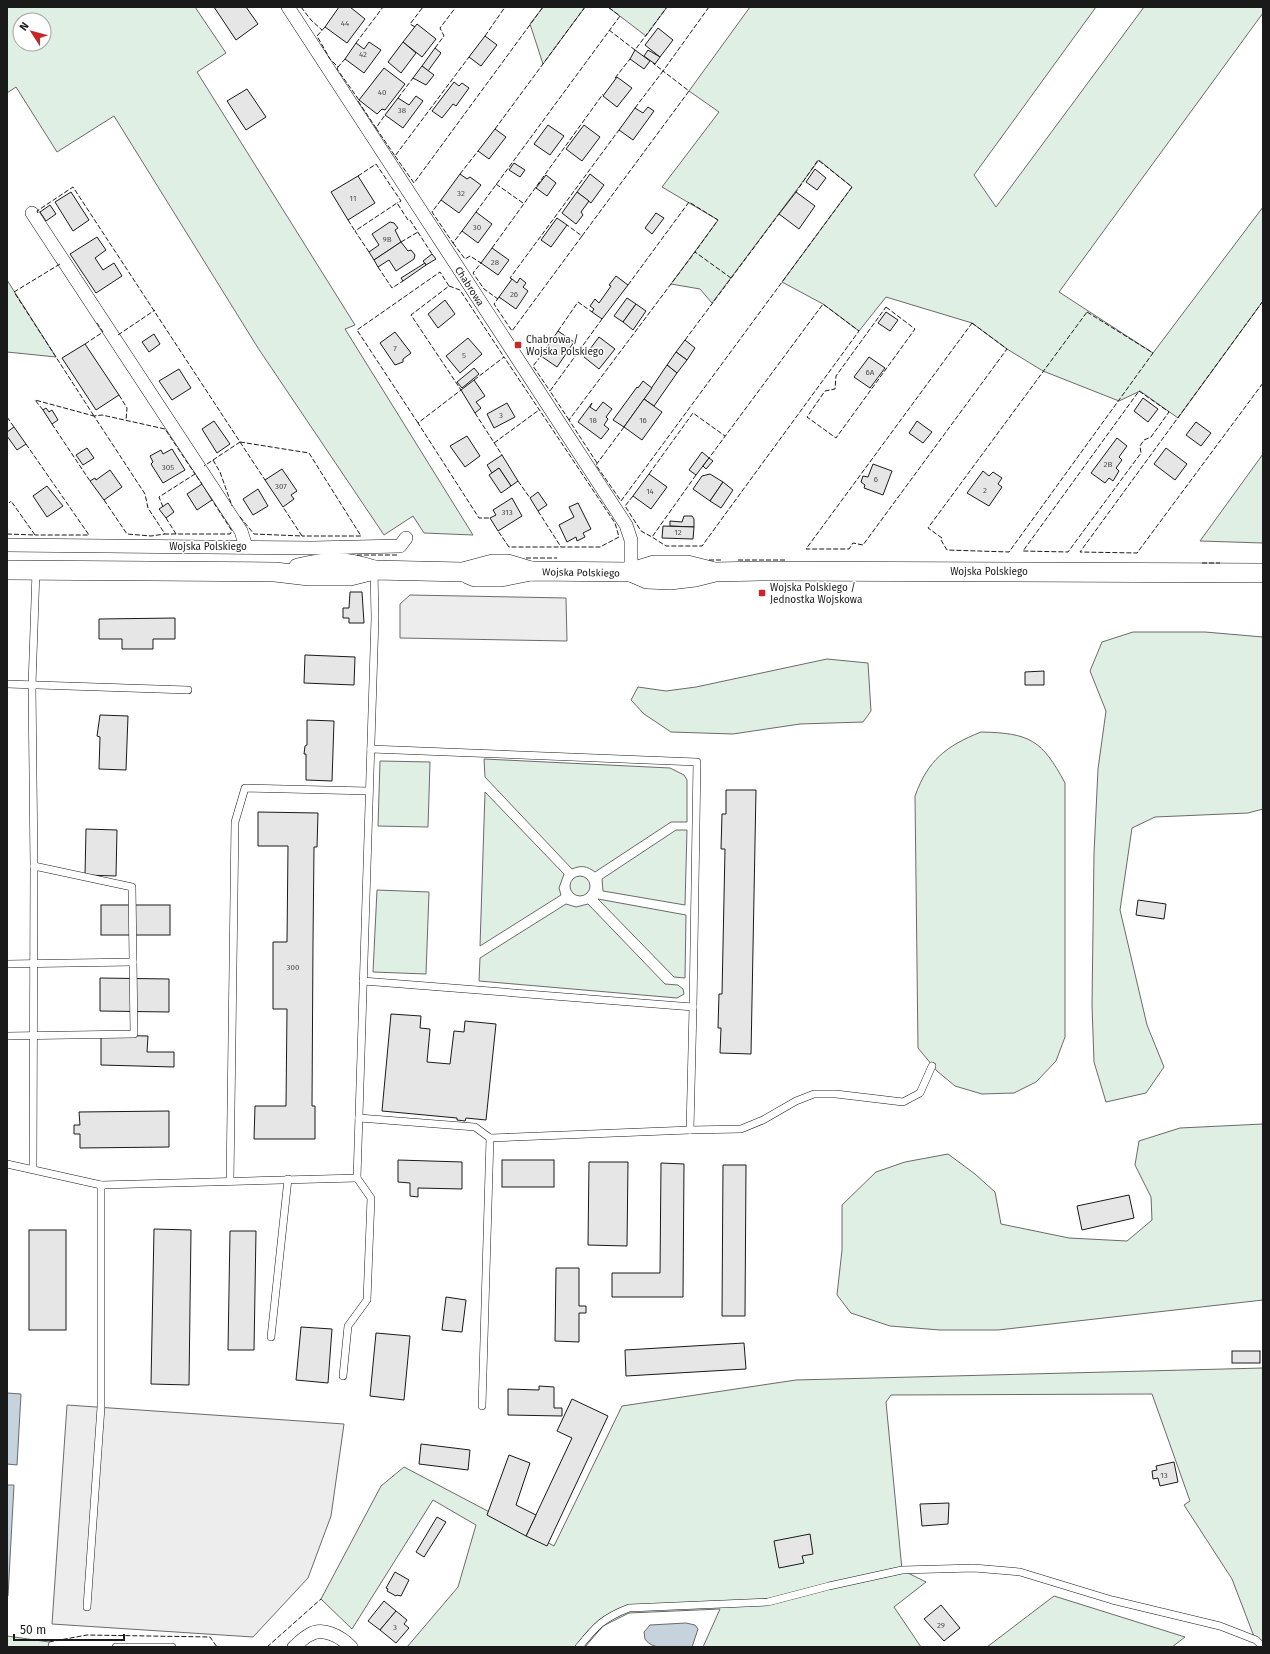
<svg xmlns="http://www.w3.org/2000/svg" width="1270" height="1654" viewBox="0 0 1270 1654" font-family="'Fira Sans',sans-serif">
	<style>
		.green { fill: #e0efe3; stroke: #6a6a6a; fill-rule: evenodd }
		.parking { fill: #ededed; stroke: #6a6a6a }
		.water { fill: #c6d2dc; stroke: #6a6a6a }
		.building { fill: #e6e6e6; stroke: #1a1a1a }
		.lines { fill: none; stroke-linecap: round; stroke-linejoin: round }
		.service-casing { stroke: #1a1a1a; stroke-width: 8 }
		.minor-casing { stroke: #1a1a1a; stroke-width: 14 }
		.secondary-casing { stroke: #1a1a1a; stroke-width: 20 }
		.service { stroke: #fff; stroke-width: 7 }
		.minor { stroke: #fff; stroke-width: 13 }
		.secondary { stroke: #fff; stroke-width: 19 }
		.fence { stroke: #1a1a1a; stroke-width: 1; stroke-dasharray: 5 2; stroke-linecap: butt }
		.poi-dot { fill: #c62828; stroke: #fff; stroke-width: 1.5 }
		.labels { text-anchor: middle; stroke-width: 3; stroke-linejoin: round; paint-order: stroke }
		.number-label { font-size: 8px; fill: #4d4d4d }
		.street-label { font-size: 10px; fill: #1a1a1a; stroke: #fff }
		.poi-label { font-size: 10px; fill: #1a1a1a; stroke: #fff; text-anchor: start }
	</style>
	<rect width="100%" height="100%" fill="#fff"/>
	<!-- green -->
	<g class="green">
		<path d="M7,7H195L226,53L197,72L355,325L345,329L473,535L424,533L413,516L384,535L258,348L114,116L57,152L16,87L7,93ZM20,20H44V44H20Z"/>
		<polygon points="543,7 585,7 543,64 530,24"/>
		<polygon points="608,7 667,7 646,36"/>
		<polygon points="750,7 1096,7 974,175 996,207 1144,7 1263,7 1263,13 1059,292 1153,353 1263,207 1263,301 1178,418 1140,391 1119,401 1043,371 1007,349 972,323 886,297 859,331 823,304 782,282 852,187 819,160 712,303 700,289 671,284 718,220 662,187 719,112 689,91"/>
		<polygon points="7,280 56,357 7,352"/>
		<polygon points="1263,454 1263,543 1200,541"/>
		<polygon points="1133,632 1205,632 1263,637 1263,809 1248,813 1155,817 1132,828 1120,910 1147,1025 1164,1067 1146,1093 1106,1102 1094,1062 1092,1005 1094,853 1098,769 1106,711 1090,671 1102,642"/>
		<polygon points="827,659 868,663 871,711 863,722 800,724 733,734 671,732 644,714 631,700 638,687 666,691 696,687"/>
		<path d="M981,732C1030,733 1042,740 1065,783V1037L1056,1061L1036,1082L1014,1093L982,1094L955,1086L937,1071L918,1048L915,796C928,760 946,746 981,732Z"/>
		<path d="M484,759L670,768L684,775L687,780V822H671L595,872C587,866 581,865 572,869L485,777Z"/>
		<polygon points="380,761 430,762 428,827 378,826"/>
		<polygon points="485,792 564,874 559,888 561,895 480,946"/>
		<polygon points="676,830 687,830 685,905 603,891 602,879"/>
		<circle cx="580" cy="886" r="10"/>
		<polygon points="377,890 429,892 426,974 373,972"/>
		<polygon points="598,899 686,915 685,978 674,977"/>
		<polygon points="566,904 576,907 588,904 665,984 678,985 683,989 684,994 677,998 479,981 480,958"/>
		<polygon points="1263,1124 1263,1300 998,1330 940,1330 890,1326 851,1313 837,1295 842,1250 842,1205 876,1172 905,1162 948,1154 975,1174 995,1192 1001,1224 1069,1238 1127,1241 1152,1220 1151,1197 1135,1165 1139,1141 1180,1128"/>
		<polygon points="1263,1368 1263,1647 1258,1647 1232,1579 1184,1505 1190,1501 1152,1394 891,1395 886,1402 902,1570 926,1582 894,1607 921,1647 703,1647 720,1609 629,1613 603,1626 585,1647 407,1647 458,1587 476,1525 433,1500 352,1629 321,1599 381,1486 404,1467 554,1546 622,1406 796,1380"/>
		<polygon points="1054,1596 1185,1637 1172,1647 987,1647"/>
		<polygon points="7,1636 49,1642 48,1647 7,1647"/>
	</g>
	<!-- parking -->
	<g class="parking">
		<polygon points="410,595 566,598 567,641 400,638 400,604"/>
		<polygon points="67,1405 344,1424 331,1516 308,1578 253,1637 52,1624"/>
	</g>
	<!-- water -->
	<g class="water">
		<polygon points="7,1393 21,1394 17,1465 7,1464"/>
		<polygon points="7,1485 14,1485 8,1596 7,1595"/>
		<path d="M686,1623L695,1625L698,1629L692,1647C678,1647 653,1652 645,1639L644,1632L650,1625Z"/>
	</g>
	<!-- building -->
	<g class="building">
		<polygon points="214,7 246,7 258,24 236,40"/>
		<polygon points="339,7 350,7 365,19 347,43 325,27"/>
		<polygon points="417,24 436,39 422,57 403,42"/>
		<polygon points="658,28 673,40 660,57 645,45"/>
		<polygon points="485,36 497,45 481,66 469,57"/>
		<polygon points="369,42 381,50 364,73 345,59 356,43 364,49"/>
		<polygon points="403,42 416,53 401,73 388,62"/>
		<polygon points="435,48 441,53 428,71 422,66"/>
		<polygon points="635,50 650,61 644,69 630,59"/>
		<polygon points="648,50 660,57 655,64 644,56"/>
		<polygon points="422,66 434,75 426,85 413,78"/>
		<polygon points="384,68 405,84 385,110 382,109 377,114 359,100"/>
		<polygon points="617,77 632,88 617,107 603,96"/>
		<polygon points="454,82 459,86 462,83 469,88 456,106 453,104 442,118 432,111"/>
		<polygon points="247,89 266,117 246,130 227,101"/>
		<polygon points="416,96 423,101 403,128 385,115 398,98 409,105"/>
		<polygon points="648,107 654,111 633,140 619,130 635,108 643,113"/>
		<polygon points="548,125 564,136 550,155 534,144"/>
		<polygon points="584,125 600,137 582,161 566,149"/>
		<polygon points="495,129 506,137 489,159 478,151"/>
		<polygon points="514,163 525,170 520,177 509,170"/>
		<polygon points="815,169 826,178 817,190 806,182"/>
		<polygon points="460,174 467,179 470,177 481,185 459,213 441,200"/>
		<polygon points="590,174 604,185 591,203 577,192"/>
		<polygon points="546,175 556,183 547,196 536,188"/>
		<polygon points="358,176 375,203 348,220 331,192"/>
		<polygon points="71,192 89,220 73,231 55,202"/>
		<polygon points="577,192 589,201 581,212 583,215 576,224 562,213"/>
		<polygon points="796,192 815,206 799,229 779,214"/>
		<polygon points="50,205 56,214 46,221 40,212"/>
		<polygon points="476,212 492,224 478,243 462,231"/>
		<polygon points="656,213 664,218 652,234 645,228"/>
		<polygon points="557,218 567,225 551,247 541,240"/>
		<polygon points="390,222 394,223 398,228 395,230 401,242 374,260 369,252 379,245 372,234"/>
		<polygon points="97,237 106,250 95,258 103,270 114,263 122,276 96,293 70,254"/>
		<polygon points="401,242 408,251 411,250 415,255 414,259 396,271 389,260 378,267 374,260"/>
		<polygon points="492,248 509,260 498,275 481,263"/>
		<polygon points="432,254 436,259 426,265 423,261"/>
		<polygon points="425,263 426,265 403,281 401,278"/>
		<polygon points="616,276 628,285 602,319 592,312 594,309 590,306 595,299 599,303 611,286 609,285"/>
		<polygon points="520,278 526,283 523,287 528,291 516,309 499,297 512,279 517,283"/>
		<polygon points="627,298 636,304 623,322 614,316"/>
		<polygon points="445,300 455,314 438,328 428,314"/>
		<polygon points="636,304 646,311 633,330 623,322"/>
		<polygon points="886,312 898,320 890,331 878,323"/>
		<polygon points="558,331 574,342 557,367 541,356"/>
		<polygon points="395,332 411,353 403,359 403,362 395,365 380,343"/>
		<polygon points="154,334 160,344 149,352 142,342"/>
		<polygon points="599,337 615,349 599,369 584,357"/>
		<polygon points="468,338 482,354 460,373 446,356"/>
		<polygon points="685,340 695,348 687,360 676,352"/>
		<polygon points="85,344 119,395 96,410 62,358"/>
		<polygon points="676,352 687,360 677,373 667,365"/>
		<polygon points="869,357 885,368 870,388 854,377"/>
		<polygon points="667,365 677,373 654,406 644,399"/>
		<polygon points="474,368 479,374 462,388 457,382"/>
		<polygon points="179,369 191,388 172,400 159,381"/>
		<polygon points="474,380 485,396 476,402 481,408 475,413 461,390"/>
		<polygon points="643,381 652,388 624,427 613,420 637,387 638,388"/>
		<polygon points="1143,398 1158,409 1148,422 1134,411"/>
		<polygon points="644,399 662,412 642,440 624,427"/>
		<polygon points="603,402 612,409 606,417 608,419 604,425 609,429 601,439 578,422 592,403 590,407 596,411"/>
		<polygon points="507,403 515,417 494,428 487,414"/>
		<polygon points="46,408 49,412 52,410 58,420 52,424 43,410"/>
		<polygon points="214,421 230,444 217,453 202,429"/>
		<polygon points="917,421 932,432 923,443 909,433"/>
		<polygon points="1196,422 1211,433 1201,446 1186,435"/>
		<polygon points="14,427 26,444 17,450 7,436 7,432"/>
		<polygon points="467,436 480,456 465,467 450,446"/>
		<polygon points="1117,438 1127,446 1119,457 1122,460 1116,468 1119,471 1113,481 1109,478 1105,483 1091,473"/>
		<polygon points="87,448 94,458 83,465 76,455"/>
		<polygon points="1166,448 1187,464 1175,480 1154,464"/>
		<polygon points="172,449 185,470 163,483 151,464 153,462 150,456 161,450 163,454"/>
		<polygon points="702,452 709,458 696,475 689,470"/>
		<polygon points="502,455 518,481 511,486 499,468 492,473 487,465"/>
		<polygon points="709,458 713,461 706,469 703,466"/>
		<polygon points="873,464 892,471 883,495 864,488 865,485 861,482 863,476 868,477"/>
		<polygon points="499,468 511,486 501,493 489,475"/>
		<polygon points="282,469 297,491 291,495 294,499 283,507 265,480"/>
		<polygon points="110,470 122,487 104,500 90,481 95,478 96,480"/>
		<polygon points="983,471 989,476 993,472 1002,478 998,484 1002,487 989,506 967,493"/>
		<polygon points="649,474 667,487 651,509 633,496"/>
		<polygon points="710,474 723,482 710,501 693,489 702,476"/>
		<polygon points="723,482 733,490 721,508 710,501"/>
		<polygon points="202,484 212,500 197,510 187,494"/>
		<polygon points="47,486 63,506 47,517 33,496"/>
		<polygon points="258,489 268,506 253,515 243,499"/>
		<polygon points="538,492 547,505 538,511 530,498"/>
		<polygon points="512,498 522,516 498,531 490,518 496,515 493,510"/>
		<polygon points="168,503 174,512 166,518 159,509"/>
		<polygon points="578,503 591,529 583,533 585,537 577,541 576,537 567,542 559,525 574,517 569,507"/>
		<polygon points="684,516 692,516 694,519 694,527 670,526 670,521 682,522"/>
		<polygon points="663,526 694,527 693,539 662,538"/>
		<polygon points="350,592 362,592 364,623 349,623 349,618 343,618 343,608 349,608"/>
		<polygon points="175,618 175,639 153,639 153,649 122,649 122,639 99,639 99,619"/>
		<polygon points="305,655 355,657 354,685 304,683"/>
		<polygon points="1044,671 1044,685 1025,685 1025,672"/>
		<polygon points="100,715 128,716 126,770 99,769 100,737 97,736"/>
		<polygon points="307,720 334,721 332,781 306,780 306,754 304,754 305,746 307,745"/>
		<polygon points="726,790 756,790 751,1054 720,1053 721,1028 718,1028 719,994 722,994 725,849 721,849 722,814 726,814"/>
		<polygon points="258,812 318,813 317,847 314,847 313,942 312,1106 315,1106 315,1139 254,1139 255,1106 286,1106 287,1009 273,1009 273,942 287,942 288,846 258,846"/>
		<polygon points="86,829 117,830 116,876 85,875"/>
		<polygon points="1138,900 1166,904 1164,919 1136,915"/>
		<rect x="101" y="905" width="69" height="30"/>
		<polygon points="100,978 169,979 169,1012 100,1011"/>
		<polygon points="391,1014 421,1016 420,1028 430,1029 427,1062 450,1064 454,1031 464,1032 465,1021 496,1024 486,1120 466,1118 465,1121 457,1120 457,1118 382,1111"/>
		<polygon points="101,1035 148,1036 147,1052 174,1052 174,1067 101,1065"/>
		<polygon points="169,1111 169,1147 80,1148 80,1134 74,1134 74,1125 80,1125 79,1112"/>
		<polygon points="398,1160 462,1162 462,1189 418,1188 418,1197 410,1196 410,1183 398,1182"/>
		<rect x="502" y="1160" width="52" height="27"/>
		<polygon points="589,1162 628,1162 627,1246 588,1245"/>
		<polygon points="661,1163 684,1164 683,1297 612,1297 612,1273 660,1273"/>
		<polygon points="723,1165 746,1165 745,1316 722,1316"/>
		<polygon points="1129,1195 1134,1218 1082,1230 1077,1206"/>
		<polygon points="154,1229 191,1230 189,1385 151,1384"/>
		<rect x="29" y="1230" width="37" height="100"/>
		<polygon points="230,1231 256,1231 254,1350 228,1350"/>
		<polygon points="556,1268 579,1268 579,1306 586,1306 586,1313 579,1313 579,1342 555,1341"/>
		<polygon points="446,1297 466,1300 462,1332 442,1330"/>
		<polygon points="301,1327 332,1329 328,1383 296,1380"/>
		<polygon points="376,1333 410,1336 404,1400 370,1396"/>
		<polygon points="744,1343 746,1369 626,1376 625,1350"/>
		<rect x="1232" y="1351" width="28" height="12"/>
		<polygon points="539,1386 554,1387 554,1408 562,1408 562,1416 508,1415 508,1389 539,1390"/>
		<polygon points="572,1399 608,1416 547,1546 526,1536 572,1438 557,1431"/>
		<polygon points="421,1444 470,1450 468,1470 419,1464"/>
		<polygon points="509,1455 530,1463 516,1505 536,1515 526,1536 487,1515"/>
		<polygon points="1174,1462 1178,1482 1160,1486 1158,1478 1153,1479 1152,1471 1157,1470 1156,1466"/>
		<polygon points="949,1503 948,1524 922,1526 920,1504"/>
		<polygon points="437,1517 446,1522 424,1557 416,1552"/>
		<polygon points="810,1534 813,1554 802,1556 804,1563 779,1568 774,1541"/>
		<polygon points="395,1572 409,1580 401,1596 397,1595 396,1596 387,1591 388,1589 386,1588"/>
		<polygon points="384,1601 396,1611 380,1630 368,1621"/>
		<polygon points="941,1605 960,1628 944,1641 924,1619"/>
		<polygon points="396,1611 407,1620 404,1624 409,1628 396,1643 380,1630"/>
	</g>
	<g class="lines">
		<!-- service casing -->
		<g class="service-casing">
			<g id="service">
				<polyline points="7,684 188,690"/>
				<polyline points="371,749 697,762 693,1007"/>
				<polyline points="7,964 133,962"/>
				<polyline points="7,1036 134,1034 132,887 34,866"/>
				<polyline points="359,1118 475,1127 490,1138 690,1130 693,1007 363,981"/>
				<polyline points="690,1130 741,1129 763,1120 796,1101 814,1094 836,1094 903,1102 920,1093 932,1066"/>
				<polyline points="7,1164 101,1185 357,1178 375,618 374,570"/>
				<polyline points="33,1169 34,866 32,685 36,571"/>
				<polyline points="230,1181 235,822 245,788 369,791"/>
				<polyline points="271,1337 288,1179"/>
				<polyline points="343,1376 348,1326 367,1300 371,1198 357,1178"/>
				<polyline points="482,1406 490,1138"/>
				<polyline points="87,1607 101,1407 101,1185"/>
				<polyline points="116,1647 172,1647"/>
				<path d="M579,1647C596,1626 603,1618 629,1608L768,1602L829,1586L902,1570L974,1568L1020,1572L1112,1600L1220,1626L1256,1640L1263,1647"/>
			</g>
		</g>
		<!-- minor casing -->
		<g class="minor-casing">
			<g id="minor">
				<polyline points="288,7 626,525 631,540 631,572"/>
				<polyline points="32,213 241,531 246,547"/>
				<polyline points="7,545 313,548 400,546 406,538"/>
				<path d="M294,1647C299,1643 303,1638 309,1635C323,1626 341,1637 351,1647"/>
			</g>
		</g>
		<!-- secondary casing -->
		<g class="secondary-casing">
			<g id="secondary">
				<path d="M298,568C328,561 345,560 374,570"/>
				<polyline points="7,570 275,572 309,576 350,576 374,570 463,572 493,564 508,564 531,571"/>
				<polyline points="631,572 647,579 670,580 695,577 715,572 761,571 1263,573"/>
				<polyline points="468,574 475,577 501,577 531,571 631,572 654,565 687,565 711,571"/>
			</g>
		</g>
		<!-- service -->
		<use href="#service" class="service"/>
		<!-- minor -->
		<use href="#minor" class="minor"/>
		<!-- secondary -->
		<use href="#secondary" class="secondary"/>
		<!-- fence -->
		<g class="fence">
			<polyline points="301,7 311,20 322,30"/>
			<polyline points="325,27 317,36 330,59 338,67 345,59"/>
			<polyline points="415,27 410,24 423,7"/>
			<polyline points="609,30 635,50 667,7"/>
			<polyline points="485,36 505,7"/>
			<polyline points="356,43 383,7"/>
			<polyline points="435,48 444,36 440,28 456,7"/>
			<polyline points="338,67 337,69 359,100"/>
			<polyline points="615,78 630,59"/>
			<polyline points="398,98 413,78"/>
			<polyline points="358,101 376,128 385,115"/>
			<polyline points="635,108 663,71 653,63"/>
			<polyline points="376,128 395,156 469,57"/>
			<polyline points="495,129 585,7"/>
			<polyline points="395,156 414,183 543,7"/>
			<polyline points="460,174 478,151"/>
			<polyline points="358,176 376,164 401,201 397,203"/>
			<polyline points="496,184 523,203"/>
			<polyline points="441,200 432,212 453,243 462,231"/>
			<polyline points="476,212 620,16 608,7"/>
			<polyline points="38,213 37,211 73,187 240,442 204,466"/>
			<polyline points="348,220 355,231"/>
			<polyline points="582,236 689,91 663,71 709,7"/>
			<polyline points="401,242 418,232"/>
			<polyline points="453,243 465,259 470,256 481,263 473,273 484,289 498,299"/>
			<polyline points="492,248 603,94"/>
			<polyline points="369,252 355,231 397,203 408,220 410,220 432,254"/>
			<polyline points="60,264 14,292 94,416"/>
			<polyline points="378,267 392,288 403,281"/>
			<polyline points="512,279 510,278 619,130"/>
			<polyline points="628,285 689,202 718,220 695,252"/>
			<polyline points="449,286 460,290 504,357"/>
			<polyline points="499,297 494,304 512,331 582,236 567,225"/>
			<polyline points="1263,301 1080,552 1137,553 1263,383"/>
			<polygon points="886,307 915,329 836,438 807,417 825,391 835,389 836,376"/>
			<polygon points="1087,312 1153,353 1009,552 947,550 941,540 942,538 928,528"/>
			<polygon points="972,323 1007,349 863,545 853,543 849,549 806,549"/>
			<polyline points="558,331 578,302 592,312"/>
			<polyline points="118,335 155,310"/>
			<polyline points="685,340 779,214"/>
			<polyline points="85,344 103,332 97,323"/>
			<polyline points="541,356 533,366 550,391"/>
			<polyline points="474,380 504,357 615,523 619,537 600,547 509,547 498,531"/>
			<polygon points="1139,391 1169,412 1151,437 1144,440 1140,446 1141,453 1068,552 1023,551"/>
			<polyline points="119,395 127,408 126,420"/>
			<polyline points="43,410 35,400 94,416"/>
			<polyline points="475,413 502,455"/>
			<polyline points="7,417 14,427"/>
			<polyline points="569,420 550,391 602,319"/>
			<polyline points="418,423 357,330 440,272 449,286 411,315 461,390 418,423 479,518 490,518"/>
			<polyline points="52,424 90,481"/>
			<polyline points="624,427 596,465 621,501 852,187 818,160 796,192"/>
			<polyline points="240,442 309,453 361,536 302,536"/>
			<polyline points="240,442 265,480"/>
			<polyline points="494,443 539,410"/>
			<polyline points="26,444 89,535 35,535"/>
			<polyline points="213,460 220,472 232,506"/>
			<polyline points="597,463 569,420 695,252 731,278"/>
			<polyline points="649,474 693,413 725,436"/>
			<polyline points="696,475 652,537 666,546 702,546 859,331 823,304 709,458"/>
			<polyline points="518,481 530,498"/>
			<polyline points="633,496 625,506 641,531 652,537"/>
			<polyline points="104,500 127,534 151,536 165,534"/>
			<polyline points="163,507 159,497 195,474 202,484"/>
			<polyline points="538,511 561,547"/>
			<polyline points="240,517 254,534 302,536 283,507"/>
			<polyline points="166,518 176,534 230,534 232,531 212,500"/>
			<polyline points="7,534 35,535 11,501 9,503"/>
			<polyline points="176,534 165,534 148,508 145,494 94,416 102,415 165,429 195,474"/>
			<polyline points="357,555 399,555"/>
			<polyline points="526,558 557,558"/>
			<polyline points="709,560 722,560"/>
			<polyline points="738,560 786,560"/>
			<polyline points="1202,563 1220,563"/>
			<polyline points="49,1642 87,1635 210,1637 217,1647"/>
			<polyline points="267,1647 321,1599"/>
		</g>
	</g>
	<!-- markers -->
	<g class="poi-dot">
		<rect x="514" y="341" width="8" height="8" rx="2"/>
		<rect x="758" y="589" width="8" height="8" rx="2"/>
	</g>
	<g class="labels">
		<!-- number labels -->
		<g class="number-label">
			<text x="345" y="26">44</text>
			<text x="363" y="57">42</text>
			<text x="382" y="95">40</text>
			<text x="402" y="113">38</text>
			<text x="461" y="196">32</text>
			<text x="353" y="201">11</text>
			<text x="477" y="230">30</text>
			<text x="387" y="242">9B</text>
			<text x="495" y="265">28</text>
			<text x="514" y="297">26</text>
			<text x="395" y="351">7</text>
			<text x="464" y="358">5</text>
			<text x="870" y="375">6A</text>
			<text x="501" y="418">3</text>
			<text x="593" y="423">18</text>
			<text x="643" y="423">16</text>
			<text x="1108" y="467">2B</text>
			<text x="168" y="470">305</text>
			<text x="876" y="482">6</text>
			<text x="281" y="489">307</text>
			<text x="985" y="493">2</text>
			<text x="650" y="494">14</text>
			<text x="507" y="515">313</text>
			<text x="678" y="535">12</text>
			<text x="293" y="970">300</text>
			<text x="1164" y="1478">13</text>
			<text x="941" y="1628">29</text>
			<text x="395" y="1630">3</text>
		</g>
		<!-- street labels -->
		<g class="street-label">
			<text transform="translate(470 286) rotate(57)" y="4">Chabrowa</text>
			<text x="208" y="550">Wojska Polskiego</text>
			<text x="989" y="575">Wojska Polskiego</text>
			<text transform="translate(581 572) rotate(1)" y="4">Wojska Polskiego</text>
		</g>
		<!-- poi labels -->
		<g class="poi-label">
			<text x="526" y="343">Chabrowa /<tspan x="526" dy="12">Wojska Polskiego</tspan></text>
			<text x="770" y="591">Wojska Polskiego /<tspan x="770" dy="12">Jednostka Wojskowa</tspan></text>
		</g>
	</g>
	<!-- border -->
	<rect width="1270" height="1654" fill="none" stroke="#1a1a1a" stroke-width="16"/>
	<!-- north arrow -->
	<g transform="translate(32 32) rotate(306)"><circle r="19" fill="#ffffff" stroke="#a3a3a3"/>
	<path d="M0-3L7 15L0 10L-7 15Z" fill="#c62828"/>
	<text y="-6" font-size="11" font-weight="bold" text-anchor="middle" fill="#1a1a1a">N</text>
	</g>
	<!-- scale -->
	<path d="M14 1634v6h110v-6" fill="none" stroke="#1a1a1a" stroke-width="2"/>
	<text x="20" y="1634" font-size="12" fill="#1a1a1a" stroke="#ffffff" stroke-width="3" paint-order="stroke">50 m</text>
</svg>
